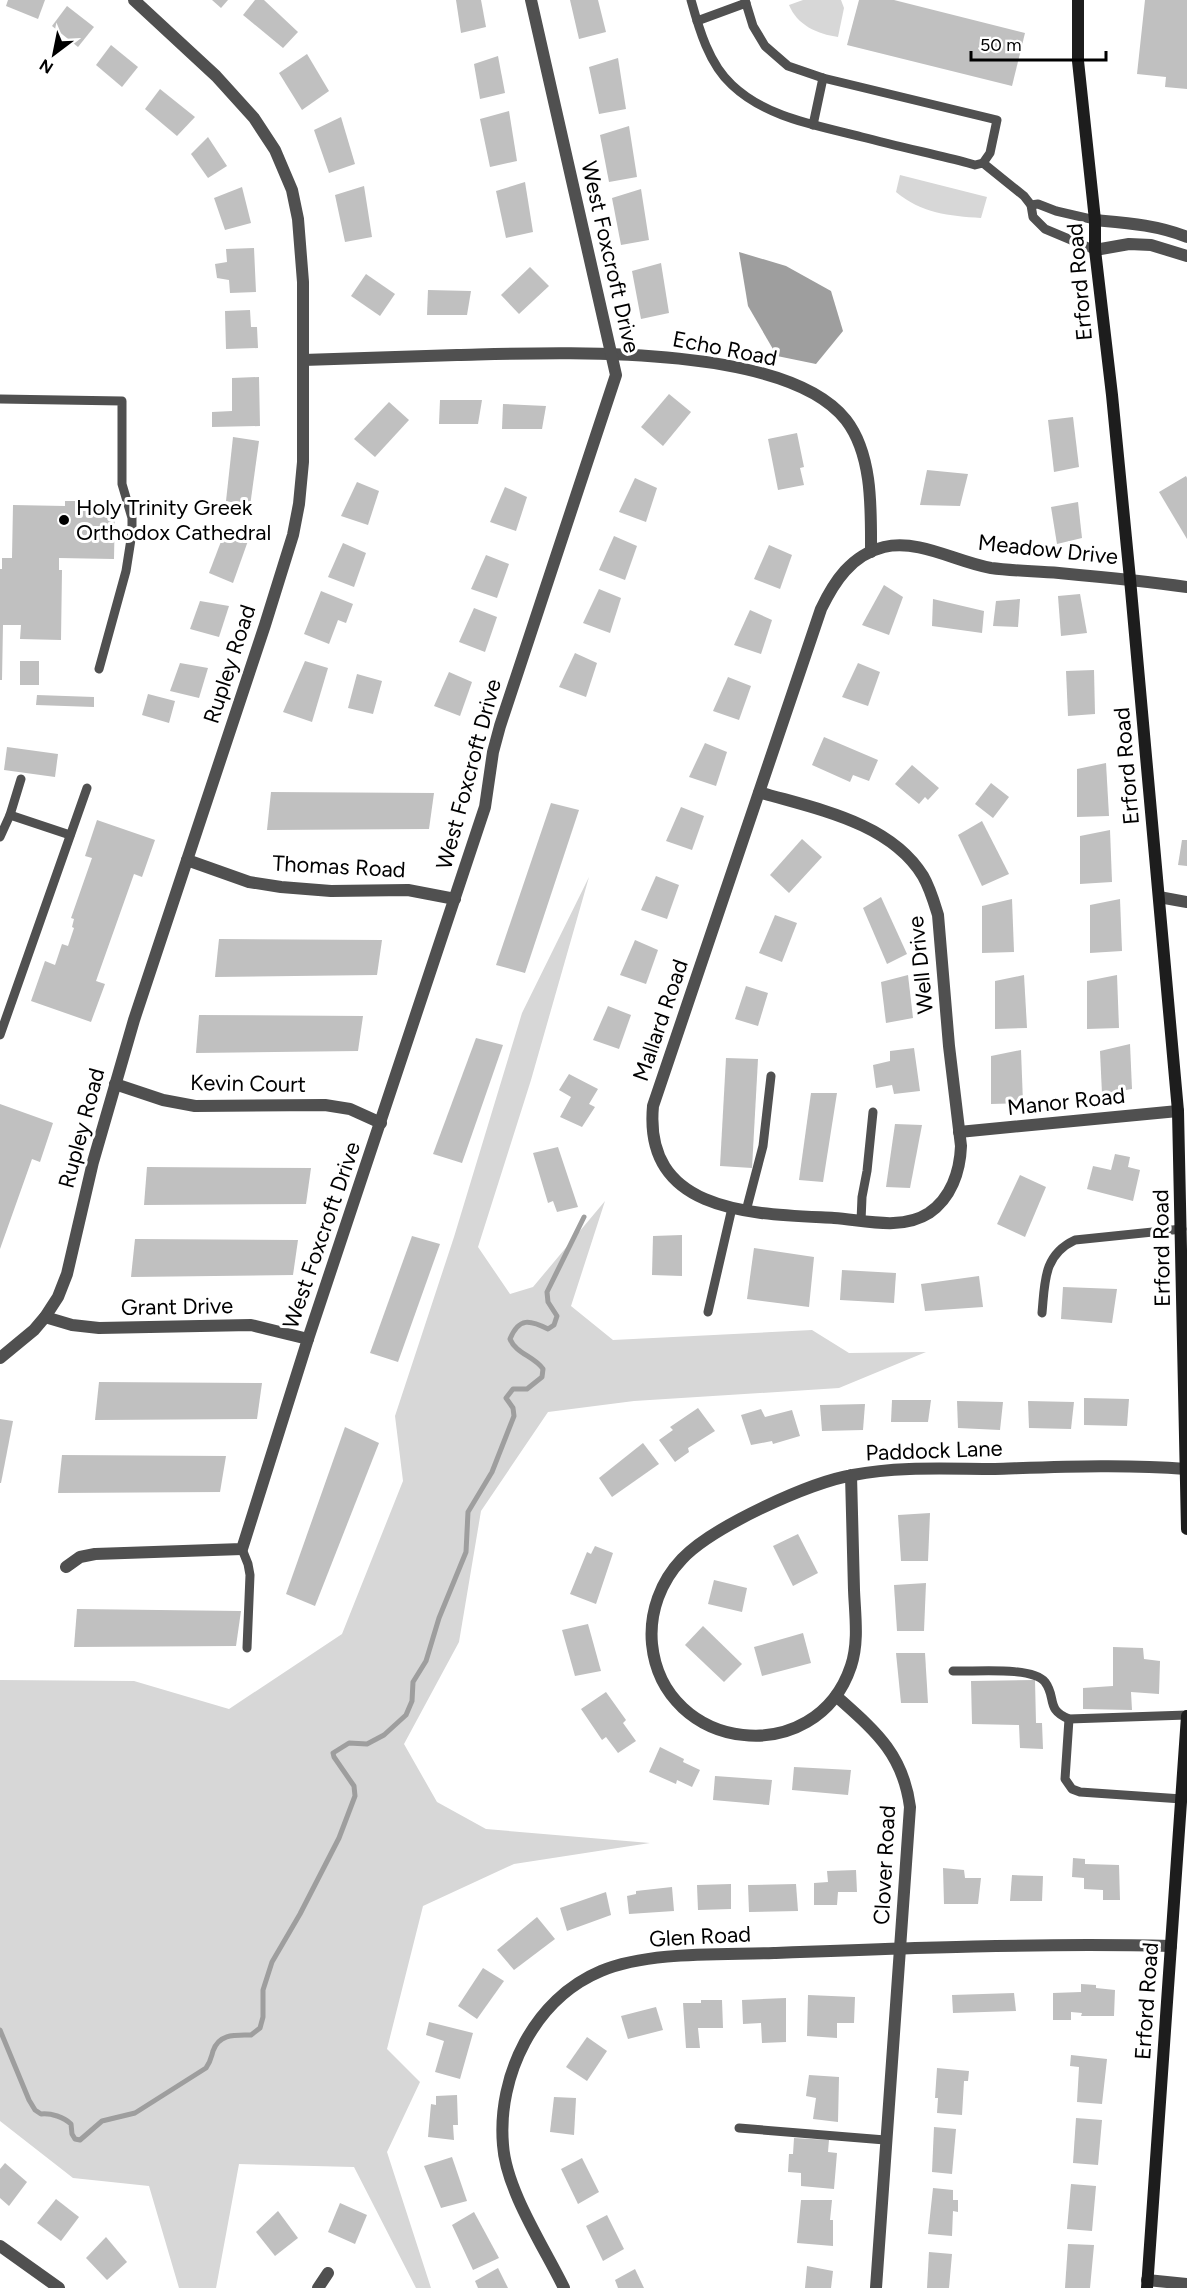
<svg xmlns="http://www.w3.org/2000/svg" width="1187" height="2288" viewBox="0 0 1187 2288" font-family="Figtree,sans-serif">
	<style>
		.green { fill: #d7d7d7 }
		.water { fill: #9e9e9e }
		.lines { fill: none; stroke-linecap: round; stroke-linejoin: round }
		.stream { stroke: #9e9e9e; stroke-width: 5 }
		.building { fill: #c0c0c0 }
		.lane { stroke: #505050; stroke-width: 9 }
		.street { stroke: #505050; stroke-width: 12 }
		.secondary { stroke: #1d1d1d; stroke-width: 12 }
		.poi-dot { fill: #000; stroke: #fff; stroke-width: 2 }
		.labels { text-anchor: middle; stroke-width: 6; stroke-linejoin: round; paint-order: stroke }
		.street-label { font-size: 22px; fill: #000; stroke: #fff }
		.poi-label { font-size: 22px; fill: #000; stroke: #fff; text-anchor: start }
	</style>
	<rect width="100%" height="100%" fill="#fff"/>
	<!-- green -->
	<g class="green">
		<path d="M803,0H841L844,8L838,37C817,34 797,25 789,5Z"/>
		<path d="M900,175L987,197L981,218C949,216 921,213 896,192Z"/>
		<polygon points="589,877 531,1080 478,1247 510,1294 533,1287 605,1201 571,1306 613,1340 812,1330 849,1353 926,1352 839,1388 634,1401 548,1412 481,1511 459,1642 404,1744 437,1802 486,1829 650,1843 514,1864 423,1906 387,2049 420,2082 387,2152 431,2288 416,2288 354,2167 239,2164 216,2288 179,2288 149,2186 73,2178 0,2121 0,1680 134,1681 229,1709 342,1634 403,1481 395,1416 454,1237 522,1013"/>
	</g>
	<!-- water -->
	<polygon class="water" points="739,252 786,266 831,291 843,331 816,364 777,356 748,306"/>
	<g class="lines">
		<!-- stream -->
		<path class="stream" d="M0,2030L29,2100L35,2110L41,2114C51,2113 64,2117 71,2124L72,2134L75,2139L80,2140L102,2121L135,2113L206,2068C211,2061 211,2058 213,2051C219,2033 236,2035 251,2035L260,2028L263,2017V1990L272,1962L300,1914L339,1838L355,1796L354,1786L334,1757L333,1753L349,1743L367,1744L384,1735L406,1715L412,1701L413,1682L426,1661L439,1618L466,1552L468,1512L492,1472L514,1416L513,1408L506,1398L513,1389H527L542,1377L543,1369C534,1356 516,1354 510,1339C519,1317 530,1320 548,1329L554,1325L557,1316L548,1302L547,1292L584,1217"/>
	</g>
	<!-- building -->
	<g class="building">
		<polygon points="8,0 45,0 38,19 6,6"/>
		<polygon points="212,0 228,0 221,8"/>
		<polygon points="255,0 264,0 298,32 283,48 243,15"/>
		<polygon points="456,0 481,0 486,27 461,33"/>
		<polygon points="570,0 598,0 606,32 579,39"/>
		<polygon points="859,0 894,0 1025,33 1012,86 847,45"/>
		<polygon points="1145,0 1187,0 1187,89 1165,87 1166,77 1137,74"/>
		<polygon points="67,6 94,27 78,47 52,26"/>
		<polygon points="111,45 138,67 122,87 96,65"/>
		<polygon points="307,54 329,91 302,110 279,73"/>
		<polygon points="498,56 505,93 480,99 474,64"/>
		<polygon points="618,58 626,109 599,114 589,67"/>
		<polygon points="160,89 195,117 177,136 145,109"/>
		<polygon points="509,111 517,161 490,167 480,119"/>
		<polygon points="341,117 355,164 329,173 314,130"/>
		<polygon points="629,126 637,177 609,182 600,135"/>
		<polygon points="208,137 227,166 208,178 191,154"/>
		<polygon points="525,182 533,232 506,238 496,191"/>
		<polygon points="364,186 372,237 345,242 335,195"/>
		<polygon points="242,187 251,223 225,230 214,198"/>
		<polygon points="641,189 649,240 621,245 612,198"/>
		<polygon points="254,248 256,292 230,293 229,280 217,278 215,264 227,262 226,249"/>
		<polygon points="661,263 669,313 641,319 632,271"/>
		<polygon points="530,267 549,286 519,314 501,295"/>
		<polygon points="366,274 395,294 380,316 351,296"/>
		<polygon points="428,290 471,291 467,315 427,315"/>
		<polygon points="250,310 251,327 257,327 258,348 226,349 225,311"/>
		<polygon points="259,377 260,426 212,427 212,412 232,411 232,378"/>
		<polygon points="669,394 691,412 663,446 641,427"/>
		<polygon points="440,400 482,400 478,424 439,424"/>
		<polygon points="389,402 409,420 375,457 354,439"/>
		<polygon points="503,404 546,406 542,429 502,429"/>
		<polygon points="1073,417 1079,467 1054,472 1048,420"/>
		<polygon points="797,433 804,467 800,468 804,485 778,490 768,439"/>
		<polygon points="233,437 259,441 250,506 226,501"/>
		<polygon points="927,470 968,474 960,506 920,505"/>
		<polygon points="1186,476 1187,478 1187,539 1159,492"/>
		<polygon points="635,478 657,488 646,522 619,512"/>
		<polygon points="357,482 379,491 368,525 341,516"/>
		<polygon points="505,487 527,497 516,531 490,522"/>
		<polygon points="65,501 77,501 77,506 115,507 114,559 59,558 59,570 62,570 61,640 20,639 21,625 3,625 2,680 0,680 0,569 2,569 2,558 12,558 13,505 65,506"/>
		<polygon points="1078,502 1082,538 1057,544 1051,507"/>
		<polygon points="225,531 249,538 233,583 209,573"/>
		<polygon points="614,536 637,546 625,580 599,570"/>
		<polygon points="343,543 366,553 354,587 328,577"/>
		<polygon points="769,545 792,555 780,589 754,579"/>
		<polygon points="486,555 509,564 497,598 471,589"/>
		<polygon points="884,585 903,597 889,635 862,625"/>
		<polygon points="599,589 621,598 610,633 583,623"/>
		<polygon points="321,591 353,604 346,623 338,620 329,644 304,634"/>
		<polygon points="1080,594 1087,633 1061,636 1058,596"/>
		<polygon points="933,599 984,611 982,633 932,626"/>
		<polygon points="1020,599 1018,627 993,626 996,601"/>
		<polygon points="200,601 229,606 219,637 190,629"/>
		<polygon points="474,608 497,617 485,652 459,642"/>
		<polygon points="750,610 772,620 761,654 734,645"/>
		<polygon points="575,653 597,663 586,697 559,687"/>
		<rect x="20" y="661" width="19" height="24"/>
		<polygon points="305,661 328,668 312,722 283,712"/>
		<polygon points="180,663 208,668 199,698 170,691"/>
		<polygon points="858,663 880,672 868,706 842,697"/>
		<polygon points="1094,670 1095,714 1068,716 1066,671"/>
		<polygon points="449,672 472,682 460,716 434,706"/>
		<polygon points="357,674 382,681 373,714 348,708"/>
		<polygon points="728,677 751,686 739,720 713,711"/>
		<polygon points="148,694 175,701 169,723 142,715"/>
		<polygon points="37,695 94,697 94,707 36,705"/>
		<polygon points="824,737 878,760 869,781 853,775 850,782 812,765"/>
		<polygon points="705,743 727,752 716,786 689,777"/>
		<polygon points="7,747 58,754 55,777 4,770"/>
		<polygon points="1106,763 1109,816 1077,817 1077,769"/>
		<polygon points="912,765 939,788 928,800 925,797 919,804 895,784"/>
		<polygon points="991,783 1009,797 993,818 975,804"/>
		<polygon points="271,792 434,793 429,829 267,830"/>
		<polygon points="551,803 579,810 525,973 496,965"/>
		<polygon points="681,807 704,816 692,850 666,841"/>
		<polygon points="97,820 155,840 142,877 134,874 96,981 105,984 91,1022 31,1001 45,961 55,965 62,944 68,946 74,928 72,927 74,919 71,918 92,858 85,856"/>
		<polygon points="982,821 1009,874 982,886 958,835"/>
		<polygon points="1110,830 1112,882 1080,884 1080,836"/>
		<polygon points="802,839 822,857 789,893 770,875"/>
		<polygon points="1182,840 1187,840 1187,866 1178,865"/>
		<polygon points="656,876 679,885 667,919 641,910"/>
		<polygon points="881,897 907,954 887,964 863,908"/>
		<polygon points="1012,899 1014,952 982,953 982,906"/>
		<polygon points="1120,899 1122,951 1090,953 1090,905"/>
		<polygon points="775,915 797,923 782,962 759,953"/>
		<polygon points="219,939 382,940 377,975 215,977"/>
		<polygon points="635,940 658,950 646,984 620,975"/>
		<polygon points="908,975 913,1018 886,1023 881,982"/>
		<polygon points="1024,975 1027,1028 995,1029 995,981"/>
		<polygon points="1117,975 1119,1028 1087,1029 1087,981"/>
		<polygon points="746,986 768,993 758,1026 735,1019"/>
		<polygon points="608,1006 631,1015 619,1049 593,1040"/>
		<polygon points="199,1015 363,1016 358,1051 196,1053"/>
		<polygon points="476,1038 503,1045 462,1163 433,1154"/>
		<polygon points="1130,1044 1132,1089 1102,1094 1100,1051"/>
		<polygon points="914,1048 920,1091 894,1094 892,1085 876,1088 873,1065 890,1061 890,1051"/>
		<polygon points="1021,1050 1023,1103 991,1104 991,1056"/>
		<polygon points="726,1058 758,1059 752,1168 720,1166"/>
		<polygon points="569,1074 598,1089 589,1104 595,1107 582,1127 560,1117 571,1097 559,1090"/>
		<polygon points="811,1093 837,1093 823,1182 799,1180"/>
		<polygon points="0,1104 53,1123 40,1162 32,1159 0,1249"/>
		<polygon points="895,1124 922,1125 910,1188 886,1187"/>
		<polygon points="558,1147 578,1207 557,1212 553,1201 548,1203 533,1153"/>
		<polygon points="1115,1154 1130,1157 1128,1167 1140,1170 1133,1201 1087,1189 1093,1166 1111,1170"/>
		<polygon points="147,1167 311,1168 306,1204 144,1205"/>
		<polygon points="1020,1175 1046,1187 1025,1237 997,1224"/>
		<polygon points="682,1235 682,1276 652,1275 653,1236"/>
		<polygon points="412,1236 440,1244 398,1362 370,1353"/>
		<polygon points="135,1239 298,1240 293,1275 131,1277"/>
		<polygon points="754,1248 814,1257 809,1307 747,1299"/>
		<polygon points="842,1270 896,1273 894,1303 840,1300"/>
		<polygon points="979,1276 983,1307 925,1311 921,1284"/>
		<polygon points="1063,1287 1117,1289 1112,1323 1061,1319"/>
		<polygon points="99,1382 262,1383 257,1419 95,1420"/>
		<polygon points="1084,1398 1129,1399 1127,1426 1084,1425"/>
		<polygon points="892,1400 931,1400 928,1422 891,1422"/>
		<polygon points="957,1401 1003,1402 1000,1430 958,1428"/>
		<polygon points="1028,1401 1074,1402 1071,1429 1029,1428"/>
		<polygon points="865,1404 863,1430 822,1431 820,1405"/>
		<polygon points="698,1408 715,1431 688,1448 689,1452 675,1462 659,1440 673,1430 670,1427"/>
		<polygon points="761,1409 765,1417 792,1410 800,1436 773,1444 772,1441 751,1445 741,1415"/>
		<polygon points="0,1419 13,1421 1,1483 0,1483"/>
		<polygon points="345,1427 379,1443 315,1606 286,1594"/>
		<polygon points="643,1443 659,1464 612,1497 599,1478"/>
		<polygon points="62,1455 226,1456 220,1492 58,1493"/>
		<polygon points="930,1513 928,1561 901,1561 898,1515"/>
		<polygon points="798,1534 818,1573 793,1586 773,1546"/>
		<polygon points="595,1546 613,1553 596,1604 570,1594 587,1552 591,1554"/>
		<polygon points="714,1580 747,1588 742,1612 708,1604"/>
		<polygon points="926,1583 924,1631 897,1631 894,1585"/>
		<polygon points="77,1609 241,1611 236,1646 74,1647"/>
		<polygon points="588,1624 601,1671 575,1676 562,1630"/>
		<polygon points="703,1626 742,1664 724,1682 685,1645"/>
		<polygon points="803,1633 811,1663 762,1676 754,1647"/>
		<polygon points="1113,1647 1143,1648 1144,1659 1160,1661 1159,1694 1131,1692 1132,1710 1083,1709 1083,1688 1113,1686"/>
		<polygon points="896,1653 925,1653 928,1703 901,1703"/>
		<polygon points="1035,1680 1036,1723 1042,1723 1043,1749 1020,1748 1019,1725 972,1724 971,1681"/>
		<polygon points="606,1692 626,1720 623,1723 636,1741 618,1753 606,1737 602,1740 581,1709"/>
		<polygon points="660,1747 684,1759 683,1762 700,1770 692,1787 677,1780 676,1784 649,1772"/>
		<polygon points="794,1767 851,1770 848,1795 792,1790"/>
		<polygon points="715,1776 772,1780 769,1805 713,1800"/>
		<polygon points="1073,1858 1085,1859 1085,1864 1119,1865 1120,1900 1103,1900 1103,1890 1084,1889 1084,1878 1072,1877"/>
		<polygon points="943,1868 964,1870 965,1878 981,1878 978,1904 944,1904"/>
		<polygon points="856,1870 857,1892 838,1892 837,1905 814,1905 814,1883 828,1882 827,1871"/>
		<polygon points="1012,1875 1043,1876 1042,1901 1010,1901"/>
		<polygon points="731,1884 731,1909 698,1910 697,1885"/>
		<polygon points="796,1884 798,1911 749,1912 748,1885"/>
		<polygon points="672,1887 674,1911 629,1914 627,1896 636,1894 636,1891"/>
		<polygon points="606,1892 611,1915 567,1931 560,1908"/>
		<polygon points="537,1917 555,1939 514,1970 497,1950"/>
		<polygon points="483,1968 504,1981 477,2019 458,2006"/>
		<polygon points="1081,1984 1096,1985 1096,1988 1115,1990 1114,2016 1081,2016 1082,2013 1071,2012 1071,2020 1053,2020 1053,1993 1081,1992"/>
		<polygon points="1014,1993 1016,2011 953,2013 952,1995"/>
		<polygon points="808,1995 855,1997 854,2023 837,2023 837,2038 807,2036"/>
		<polygon points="786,1998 786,2042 762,2043 761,2023 743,2024 742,2000"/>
		<polygon points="701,2000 722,2000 723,2028 698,2028 700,2048 686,2048 683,2003 701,2003"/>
		<polygon points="656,2007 663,2030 628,2039 621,2016"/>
		<polygon points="429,2022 473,2033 460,2079 435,2072 444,2041 426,2035"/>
		<polygon points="587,2037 607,2051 587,2081 566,2067"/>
		<polygon points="1071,2055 1107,2059 1102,2104 1077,2102 1079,2067 1070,2066"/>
		<polygon points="937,2068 969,2071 968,2081 964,2081 962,2115 937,2113 938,2098 935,2098"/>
		<polygon points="809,2075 839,2077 838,2122 813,2119 816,2098 806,2096"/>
		<polygon points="457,2095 458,2125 453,2125 454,2140 428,2137 431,2104 436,2105 436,2096"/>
		<polygon points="554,2097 576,2098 574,2135 550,2132"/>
		<polygon points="1076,2118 1102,2120 1098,2165 1073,2163"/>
		<polygon points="934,2127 956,2129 952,2174 932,2172"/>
		<polygon points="794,2138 829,2140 828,2152 837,2153 834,2189 801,2186 801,2173 788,2172 789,2154 793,2154"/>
		<polygon points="452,2157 467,2201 441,2208 424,2166"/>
		<polygon points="582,2158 599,2192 578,2204 561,2169"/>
		<polygon points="5,2163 27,2182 9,2206 0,2198 0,2169"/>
		<polygon points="1071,2184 1096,2186 1092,2231 1067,2229"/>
		<polygon points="933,2188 953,2190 953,2200 958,2200 958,2212 953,2211 952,2236 928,2234"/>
		<polygon points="56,2199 79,2217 61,2241 37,2223"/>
		<polygon points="801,2200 832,2200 830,2220 833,2220 833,2246 797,2243"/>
		<polygon points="340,2203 367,2215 355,2244 328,2232"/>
		<polygon points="278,2211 298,2238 275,2256 256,2232"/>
		<polygon points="474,2212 499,2258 473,2270 452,2225"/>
		<polygon points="607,2215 624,2249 603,2261 586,2226"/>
		<polygon points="106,2237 127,2262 107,2280 86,2258"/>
		<polygon points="1068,2244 1094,2245 1090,2288 1065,2288"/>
		<polygon points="929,2252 952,2254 949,2288 927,2288"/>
		<polygon points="807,2266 833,2271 831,2288 805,2288"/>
		<polygon points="498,2268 508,2288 478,2288 475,2281"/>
		<polygon points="635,2269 644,2288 618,2288 615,2280"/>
	</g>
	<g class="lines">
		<!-- lane -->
		<g class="lane">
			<path d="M691,0C699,29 709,64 732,85C767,118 816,125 862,137C897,146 932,154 968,163L975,165L983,163L1024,196L1031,205L1033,217L1045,229L1095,250"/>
			<polyline points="745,0 753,26 765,46 788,66 823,78 997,120 990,153 983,163"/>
			<polyline points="697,21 746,3"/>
			<polyline points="813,125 823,78"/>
			<polyline points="1031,205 1038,204 1056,211 1095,220"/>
			<polyline points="0,399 122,401 122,484 132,518 132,533 126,571 99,669"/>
			<polyline points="10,815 70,835"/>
			<polyline points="0,837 10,815 21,779"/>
			<polyline points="0,1035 87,788"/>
			<polyline points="746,1211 763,1146 771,1076"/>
			<polyline points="861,1221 862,1197 867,1171 873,1112"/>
			<polyline points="708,1312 732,1208"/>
			<path d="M1042,1313C1045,1282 1043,1255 1075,1240L1182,1229"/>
			<polyline points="242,1549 248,1564 250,1575 247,1648"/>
			<path d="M953,1671C974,1672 1032,1666 1045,1682C1057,1698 1045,1709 1069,1719L1187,1715"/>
			<polyline points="1069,1719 1065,1779 1072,1789 1080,1792 1182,1799"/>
			<polyline points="739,2128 885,2140"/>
		</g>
		<!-- street -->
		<g class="street">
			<path d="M1095,220C1127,223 1157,225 1187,237"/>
			<polyline points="1095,250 1129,244 1151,245 1187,256"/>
			<path d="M303,360C354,358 406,357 457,355C550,353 784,341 846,420C873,455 871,510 871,552"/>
			<path d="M759,792C816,809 890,822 923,876C930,888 934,902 938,915L949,1046L961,1146C960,1172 951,1198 929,1213C901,1231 864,1220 834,1218C757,1214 643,1215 653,1106L821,609C834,582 851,555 884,547C920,539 956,562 991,568C1013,571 1037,571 1059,573C1102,577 1144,581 1187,587"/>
			<polyline points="187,860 249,882 281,887 331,891 408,890 455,899"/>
			<polyline points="1159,897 1187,902"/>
			<polyline points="115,1084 163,1100 195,1106 325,1105 350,1109 381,1123"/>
			<polyline points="959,1132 1178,1111"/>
			<polyline points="45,1317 72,1325 99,1328 251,1325 308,1339"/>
			<polyline points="0,1358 34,1330 45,1317 58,1297 67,1274 93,1162 134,1020 265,625 293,535 299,504 303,462 303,282 298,219 292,190 275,150 254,118 216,76 134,0"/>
			<path d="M851,1475C852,1513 853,1551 854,1590C855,1615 859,1642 851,1666C816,1771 663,1752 652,1644C649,1612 661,1581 682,1559C712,1527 810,1482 853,1475C899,1466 948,1469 995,1469C1058,1467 1123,1464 1186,1469"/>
			<polyline points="66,1567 80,1557 95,1554 242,1549 308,1339 485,807 493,752 500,726 616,375 531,0"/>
			<path d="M836,1696C874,1730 903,1753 910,1807L876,2288"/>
			<polyline points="0,2246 59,2288"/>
			<polyline points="1147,2280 1187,2284"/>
			<polyline points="318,2288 328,2273"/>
			<path d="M564,2288C544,2247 506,2190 503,2145C497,2076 534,1999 601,1971C649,1951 721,1955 774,1953C907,1948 1039,1943 1171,1946"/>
		</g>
		<!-- secondary -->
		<g class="secondary">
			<polyline points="1078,0 1078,61 1095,220 1095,250 1112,395 1130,579 1178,1111 1187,1529"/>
			<polyline points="1147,2288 1187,1716"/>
		</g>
	</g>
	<!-- markers -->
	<circle class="poi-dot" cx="64" cy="520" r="6"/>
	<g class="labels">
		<!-- street labels -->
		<g class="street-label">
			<text transform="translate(611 257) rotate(77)" y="8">West Foxcroft Drive</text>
			<text transform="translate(1079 282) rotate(-95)" y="8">Erford Road</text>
			<text transform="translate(725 348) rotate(11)" y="8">Echo Road</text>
			<text transform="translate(1048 549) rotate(6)" y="8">Meadow Drive</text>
			<text transform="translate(229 664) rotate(-72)" y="8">Rupley Road</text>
			<text transform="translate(1126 766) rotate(-95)" y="8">Erford Road</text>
			<text transform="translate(468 774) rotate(-75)" y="8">West Foxcroft Drive</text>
			<text transform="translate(339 866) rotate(3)" y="8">Thomas Road</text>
			<text transform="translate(920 965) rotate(-96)" y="8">Well Drive</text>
			<text transform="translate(660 1020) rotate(-71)" y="8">Mallard Road</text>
			<text transform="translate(248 1083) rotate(1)" y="8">Kevin Court</text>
			<text transform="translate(1066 1101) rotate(-6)" y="8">Manor Road</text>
			<text transform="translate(81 1128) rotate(-75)" y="8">Rupley Road</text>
			<text transform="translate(321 1235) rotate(-71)" y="8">West Foxcroft Drive</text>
			<text transform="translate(1161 1248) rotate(-91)" y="8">Erford Road</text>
			<text transform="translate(177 1306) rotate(-1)" y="8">Grant Drive</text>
			<text transform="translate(934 1450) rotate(-2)" y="8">Paddock Lane</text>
			<text transform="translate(884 1865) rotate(-87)" y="8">Clover Road</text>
			<text transform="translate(700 1936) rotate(-3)" y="8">Glen Road</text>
			<text transform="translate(1146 2001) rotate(-86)" y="8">Erford Road</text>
		</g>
		<!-- poi labels -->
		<g class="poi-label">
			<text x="76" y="515">Holy Trinity Greek<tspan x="76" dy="25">Orthodox Cathedral</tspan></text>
		</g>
	</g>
	<!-- north arrow -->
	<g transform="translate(54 54) rotate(212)" stroke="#ffffff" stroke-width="4.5" paint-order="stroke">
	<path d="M0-4.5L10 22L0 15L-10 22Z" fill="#000000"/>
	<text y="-9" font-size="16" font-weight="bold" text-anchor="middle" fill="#000000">N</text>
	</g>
	<!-- scale -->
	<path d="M971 51v9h135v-9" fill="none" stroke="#000000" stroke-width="3"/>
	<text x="980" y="51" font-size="18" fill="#000000" stroke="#ffffff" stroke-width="4.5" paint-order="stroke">50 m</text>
</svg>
